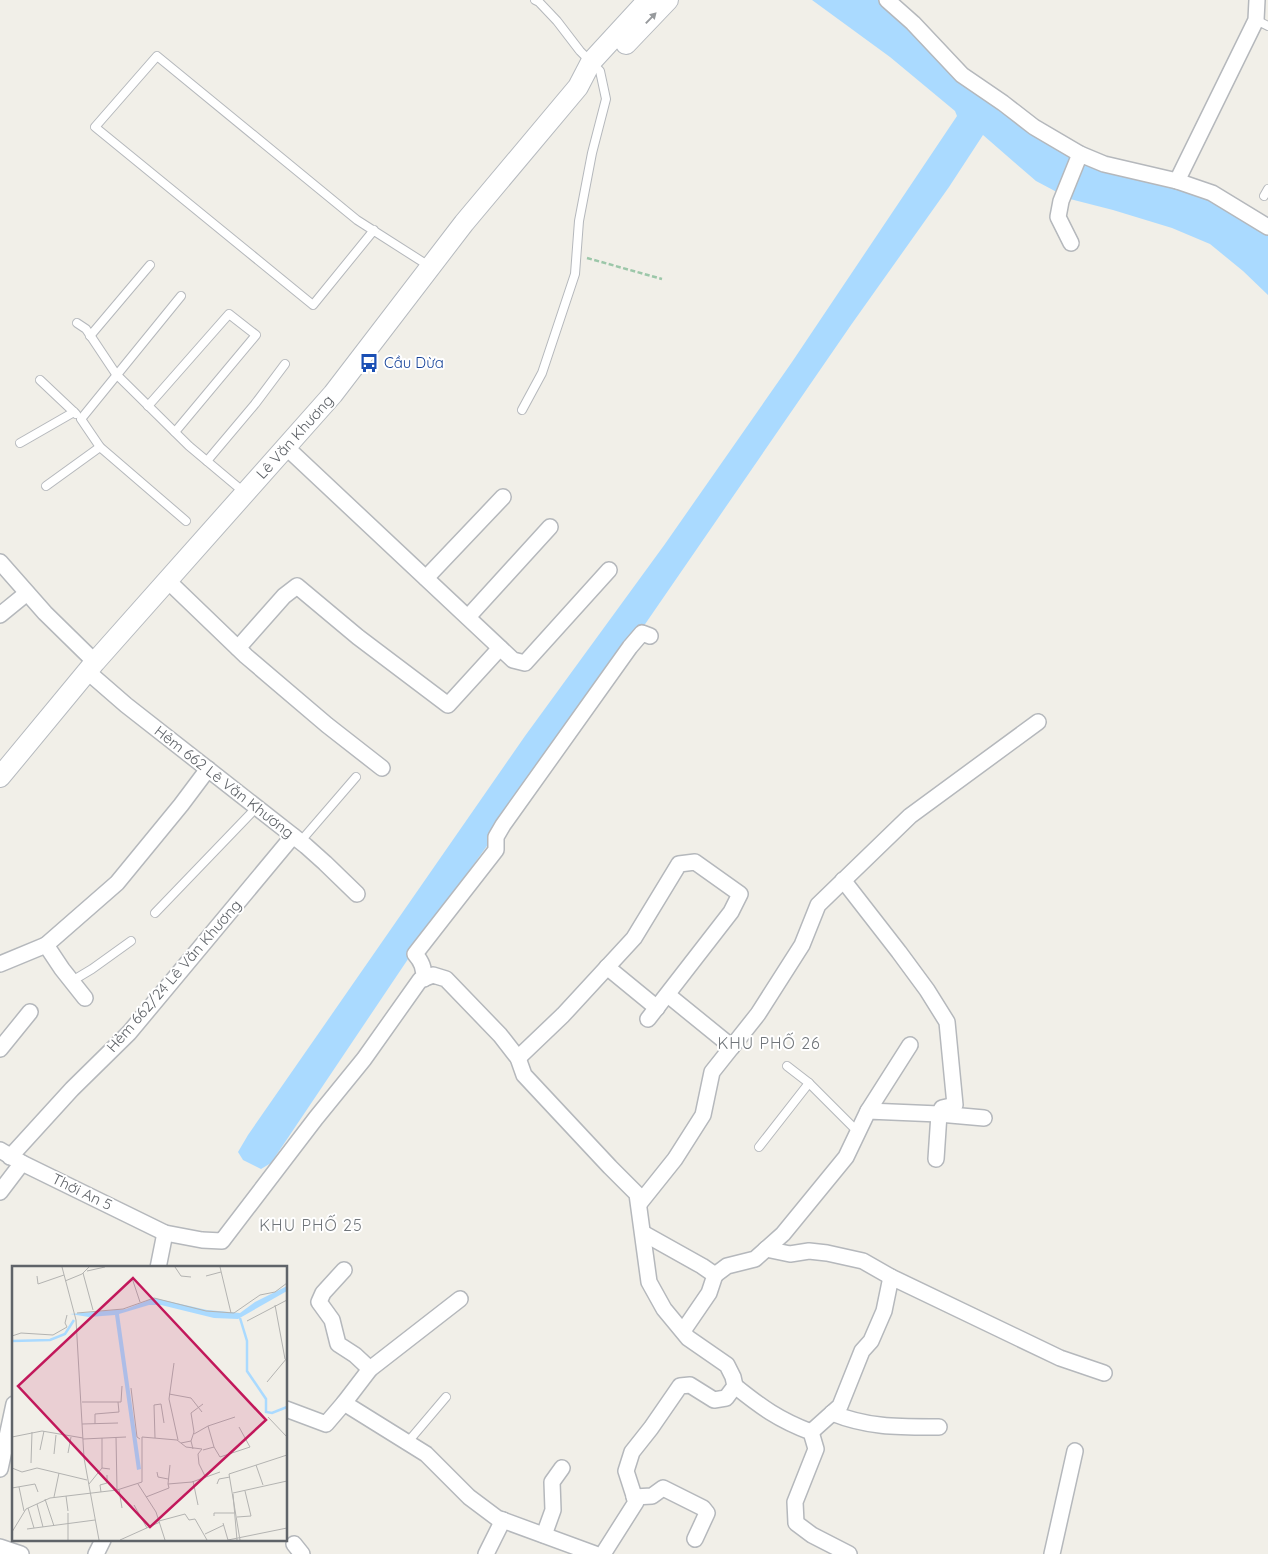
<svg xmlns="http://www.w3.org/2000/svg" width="1268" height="1554" viewBox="0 0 1268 1554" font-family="Quicksand,sans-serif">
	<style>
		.water { fill: #aadaff }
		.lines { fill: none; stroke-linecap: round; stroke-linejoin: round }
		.service-casing { stroke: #b5b8bc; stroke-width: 10 }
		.minor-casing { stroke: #b5b8bc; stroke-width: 18 }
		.secondary-casing { stroke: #b6babf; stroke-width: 22 }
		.path { stroke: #9cc7a9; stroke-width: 2.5; stroke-dasharray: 5 2.5; stroke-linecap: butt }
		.service { stroke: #fff; stroke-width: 8 }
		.minor { stroke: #fff; stroke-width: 15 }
		.secondary { stroke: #fff; stroke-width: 20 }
		.oneway { fill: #979a9d }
		.labels { text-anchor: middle; stroke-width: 4; stroke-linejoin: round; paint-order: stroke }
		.transit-label { font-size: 15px; fill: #164399; stroke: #fff; text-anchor: start }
		.street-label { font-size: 15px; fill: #5f6368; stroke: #fff }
		.neighbourhood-label { font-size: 16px; letter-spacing: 1px; fill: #70757a; stroke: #fff }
		.inset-river { fill: none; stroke: #aadaff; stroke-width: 2.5 }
		.inset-road { fill: none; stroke: #b3b3b1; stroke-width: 1 }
		.view { fill: #c2185b; fill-opacity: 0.15; stroke: #c2185b; stroke-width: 2.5 }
		.inset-edge { fill: none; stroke: #5f6368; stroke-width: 2.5 }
	</style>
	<rect width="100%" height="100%" fill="#f1efe8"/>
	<!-- water -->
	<polygon class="water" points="812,0 883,0 1010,113 1091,165 1125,177 1176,185 1213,196 1268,229 1268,295 1243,271 1210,244 1172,228 1113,210 1070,199 1036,181 983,135 949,187 851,325 608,678 443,907 271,1163 261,1169 243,1160 238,1152 248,1135 525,736 665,544 792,362 957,116 955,111 890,57"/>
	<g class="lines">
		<!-- service casing -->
		<g class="service-casing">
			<g id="service">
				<polyline points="1256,20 1268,26"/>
				<polyline points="1264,196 1268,189"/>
				<polyline points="374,230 313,305 95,127 157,56 357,220 429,266"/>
				<polyline points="181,296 81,419 100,447 186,521"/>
				<polyline points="77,323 86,329 116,374 189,446 245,493"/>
				<polyline points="90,336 150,265"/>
				<polyline points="40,380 76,414"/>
				<polyline points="148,406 229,314 256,335 175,432"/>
				<polyline points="522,410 542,373 575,274 579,221 592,153 606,99 600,71 580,51 557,21 539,2 535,0"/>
				<polyline points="20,443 74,412"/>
				<polyline points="207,461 255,404 285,364"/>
				<polyline points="46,486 100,447"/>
				<polyline points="300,842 356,777"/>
				<polyline points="155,913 257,807"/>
				<polyline points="72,981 92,969 131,941"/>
				<polyline points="787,1066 809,1083 858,1132"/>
				<polyline points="759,1147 809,1083"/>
				<polyline points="407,1443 446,1397"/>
			</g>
		</g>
		<!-- minor casing -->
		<g class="minor-casing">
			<g id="minor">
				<polyline points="887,0 913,23 962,75 1003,103 1034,127 1080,154 1104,164 1177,181 1212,193 1268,227"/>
				<polyline points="1177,181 1256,20 1257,0"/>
				<polyline points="1071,243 1058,217 1061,201 1080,154"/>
				<polyline points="286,447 513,660 525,663 609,570"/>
				<polyline points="0,562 45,613 95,662"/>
				<polyline points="426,578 503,497"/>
				<polyline points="167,580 246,656 327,725 382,768"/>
				<polyline points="0,615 27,593"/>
				<polyline points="468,617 550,527"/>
				<polyline points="238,648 284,596 297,586 358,637 448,705 500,648"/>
				<polyline points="88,672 126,705 306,846 325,863 357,894"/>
				<polyline points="843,880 899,952 927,990 947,1022 955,1105 942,1108 939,1114 936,1159"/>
				<polyline points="46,945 117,883 181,805 208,769"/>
				<polyline points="0,964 46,945 62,969 85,998"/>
				<polyline points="607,967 657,1008"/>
				<path d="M424,979C424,968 422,962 415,954L496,850V837L503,825L630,647L642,633L650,636"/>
				<polyline points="668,995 732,1047"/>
				<polyline points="0,1049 30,1012"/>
				<polyline points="518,1058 563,1015 634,938 679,864 695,862 740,894 731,912 648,1019"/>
				<polyline points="868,1111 910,1045"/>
				<polyline points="0,1150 22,1163 165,1233 202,1240 222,1241 316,1118 364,1059 420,980 433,975 446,979 500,1035 518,1058 524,1075 610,1167 637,1194 649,1282 664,1309 688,1338 727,1365 733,1377 735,1386 726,1398 714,1400 690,1385 680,1386 651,1428 632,1452 626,1471 636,1502 603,1554"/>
				<polyline points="10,1157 72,1089 129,1033 293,836"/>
				<polyline points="0,1192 22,1163"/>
				<polyline points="639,1204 675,1159 703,1115 712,1072 758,1014 802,945 818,905 910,816 1038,722"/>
				<polyline points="643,1233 702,1266 715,1275 709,1293 683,1331"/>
				<polyline points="766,1249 790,1254 809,1251 827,1253 863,1261 891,1277"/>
				<polyline points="158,1268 165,1233"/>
				<polyline points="344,1270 323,1293 319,1302 332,1320 338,1344 355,1355 370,1369"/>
				<polyline points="715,1275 727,1266 755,1259 783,1234 846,1157 868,1111 939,1114 984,1118"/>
				<path d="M735,1386C761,1407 779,1420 811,1432L816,1449L795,1502L796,1523L812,1535L849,1554"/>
				<polyline points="344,1403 370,1369 460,1299"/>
				<polyline points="286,1409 326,1424 344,1403 426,1454 469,1497 497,1518 595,1554"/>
				<path d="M832,1413C869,1428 900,1427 939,1427"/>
				<polyline points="811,1432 840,1406 862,1351 871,1341 884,1311 891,1277 1060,1358 1104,1373"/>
				<polyline points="0,1469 14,1404"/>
				<polyline points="634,1497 652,1496 663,1488 703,1508 707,1513 695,1539"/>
				<polyline points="544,1535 553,1510 552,1482 562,1468"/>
				<polyline points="294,1544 302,1554"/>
				<polyline points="0,1547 21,1554"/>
				<polyline points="96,1554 103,1540"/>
				<polyline points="486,1554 503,1520"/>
				<polyline points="1052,1554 1075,1451"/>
			</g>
		</g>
		<!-- secondary casing -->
		<g class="secondary-casing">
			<g id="secondary">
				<polyline points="626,44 668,0"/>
				<polyline points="0,777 95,662 333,394 464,223 578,87 591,62 648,0"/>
			</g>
		</g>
		<!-- path -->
		<polyline class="path" points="587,258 662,279"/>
		<!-- service -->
		<use href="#service" class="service"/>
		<!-- minor -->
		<use href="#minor" class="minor"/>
		<!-- secondary -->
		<use href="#secondary" class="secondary"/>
	</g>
	<!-- one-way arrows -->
	<defs><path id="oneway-solid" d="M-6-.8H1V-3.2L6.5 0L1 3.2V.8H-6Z" transform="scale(1.25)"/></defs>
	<use class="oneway" href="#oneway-solid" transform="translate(651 18) rotate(-46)"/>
	<!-- icons -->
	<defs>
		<g id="bus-bare" transform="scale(1.5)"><path d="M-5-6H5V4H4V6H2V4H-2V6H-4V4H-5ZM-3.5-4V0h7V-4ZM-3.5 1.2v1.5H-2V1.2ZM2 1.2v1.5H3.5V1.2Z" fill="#1a4fb4" stroke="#fff" stroke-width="2.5" paint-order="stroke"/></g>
	</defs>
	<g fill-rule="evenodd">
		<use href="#bus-bare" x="369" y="363"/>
	</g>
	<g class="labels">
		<!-- transit labels -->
		<g class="transit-label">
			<text x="384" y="368">Cầu Dừa</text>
		</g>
		<!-- street labels -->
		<g class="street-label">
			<text transform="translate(295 437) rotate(-48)" y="5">Lê Văn Khương</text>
			<text transform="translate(224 782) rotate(38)" y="5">Hẻm 662 Lê Văn Khương</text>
			<text transform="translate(174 976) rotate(-49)" y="5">Hẻm 662/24 Lê Văn Khương</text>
			<text transform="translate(82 1192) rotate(26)" y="5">Thới An 5</text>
		</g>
		<!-- neighbourhood labels -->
		<g class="neighbourhood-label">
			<text x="769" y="1049">KHU PHỐ 26</text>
			<text x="311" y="1231">KHU PHỐ 25</text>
		</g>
	</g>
	<!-- overview -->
	<g transform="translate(12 1266)">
		<rect width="275" height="275" fill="#f1efe8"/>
		<path d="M275,20V25L226,53L202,52L149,39H137L107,48L129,203L125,204L103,49L77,51L58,48L114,43L142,32L195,44L228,47L243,36Z" fill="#aadaff"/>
		<path class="inset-river" d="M228,52L235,75V105L254,133V146L260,147L275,141M0,75L38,74L53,68L62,54"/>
		<path class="inset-road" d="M50,1L64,54L72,192L87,274M163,1L169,10L179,11M208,1L219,47M75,5L93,1M71,7L81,44M25,10L26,18L52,9M194,10L209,6M120,12L128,36M53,15L70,8L77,1M263,39L273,93M65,47L111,43L142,32L194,45L222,47L248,29L263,26L275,17M235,55L275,34M0,70L9,67L41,69L55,61L53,57L55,49M162,97L157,133L166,174M255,116L275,92M119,122L125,171L128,173M157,128L179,132L190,146M70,136H109L110,120M256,151L275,171M70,158L106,157M83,158V148L107,146L106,136M182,168L196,160M0,171L30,165L71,172M104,171L105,224M90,172V202M143,172L142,139L149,138L152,157M71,173L114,171M179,175L182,166L179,147L191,138M169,177L179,175L181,183M202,181L196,160L223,151M28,184L32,165M191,184L202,181L208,191L238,181L227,161M56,187L59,171M42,188L44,169M19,197L20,166M244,199L251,219M0,202L10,206L25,202L75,214M145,206L146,211L156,213M217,208L228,274M217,208L275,189M181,215L186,239M77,218L90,202L98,203M126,218L144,246L153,274M156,218L158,199M205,218L207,213L218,211M7,221L12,245M0,222L23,218L26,226M107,224L110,242M89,226L88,219L95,217V209M221,227L275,215M221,228L225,274M54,230L56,245M42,231L47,207M134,231L157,222L156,218L180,216L208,206M33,233L42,260M25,238L31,261M122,239L135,262M16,242L22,262M202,250V247H222M225,251L239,250L233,225M147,255L173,248L177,254L183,253L195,274M211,257L216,274L275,262M15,263L83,254M0,266L14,243L38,232L105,224L130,216V171L165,174L174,181L190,183L186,188L187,198L193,210M193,268L212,259M56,274V247M108,274L148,256"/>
		<path class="view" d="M121,12L254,154L138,261L6,120Z"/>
		<rect width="275" height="275" class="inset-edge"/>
	</g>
</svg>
